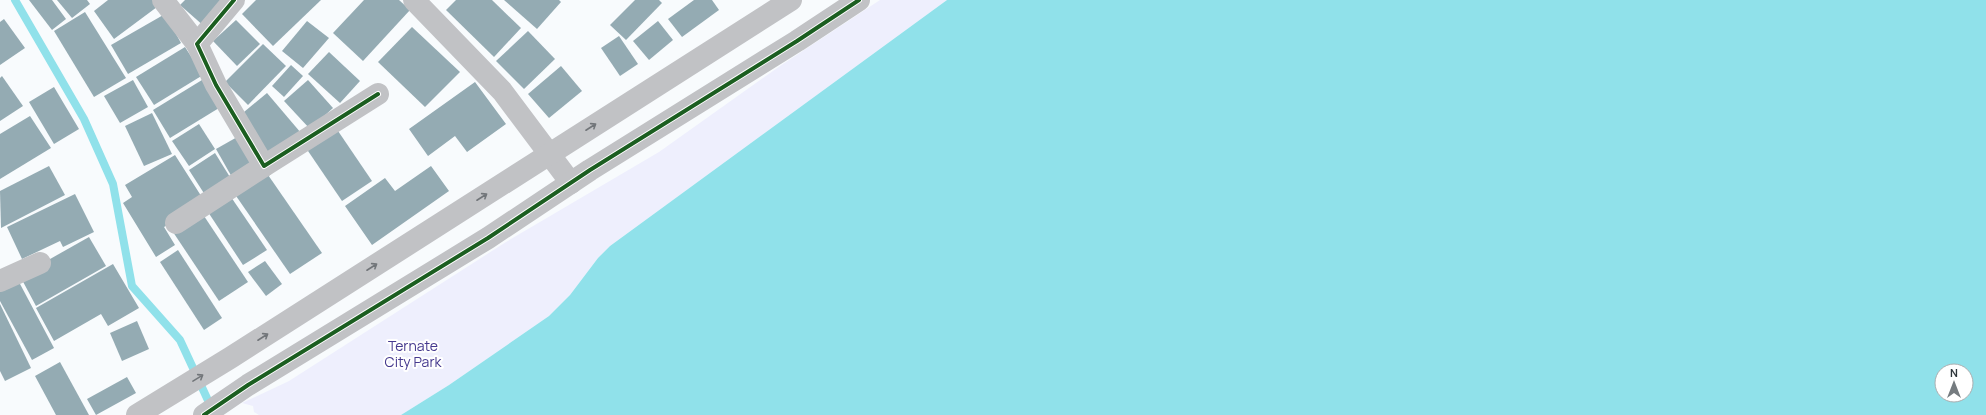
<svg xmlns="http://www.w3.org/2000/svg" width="1986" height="415" viewBox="0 0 1986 415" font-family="Manrope,sans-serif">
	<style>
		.green { fill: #eeeffd }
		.water { fill: #90e1ea; fill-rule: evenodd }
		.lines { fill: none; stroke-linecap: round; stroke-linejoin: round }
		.stream { stroke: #90e1ea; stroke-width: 8 }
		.building { fill: #94abb3 }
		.minor { stroke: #c1c2c5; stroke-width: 22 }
		.cycleway-casing { stroke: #fff; stroke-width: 6 }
		.cycleway { stroke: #1b5e20; stroke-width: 4 }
		.oneway { stroke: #717579 }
		.labels { text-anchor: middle; stroke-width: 4; stroke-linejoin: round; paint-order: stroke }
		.park-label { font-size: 14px; fill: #45398e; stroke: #fff }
	</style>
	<rect width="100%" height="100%" fill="#f8fbfd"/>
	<!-- green -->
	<polygon class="green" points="880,0 947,0 610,246 598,258 570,295 549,316 449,385 401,415 259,415 254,412 253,406 242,403 289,381 506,242 659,152 780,66"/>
	<!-- water -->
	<path class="water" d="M947,0H1986V415H401L449,385L549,316L570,295L598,258L610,246ZM1942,371H1966V395H1942Z"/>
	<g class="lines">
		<!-- stream -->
		<polyline class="stream" points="15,0 84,119 113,184 132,286 180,340 212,409"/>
	</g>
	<!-- building -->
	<g class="building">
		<polygon points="29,0 52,0 66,19 52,30"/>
		<polygon points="57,0 87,0 90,4 72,18"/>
		<polygon points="108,0 158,0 161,4 114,39 94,11"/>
		<polygon points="185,0 229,0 205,27 180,5"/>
		<polygon points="256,0 321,0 273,46 242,14"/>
		<polygon points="364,0 399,0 410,10 363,61 333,33"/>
		<polygon points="456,0 492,0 521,28 494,57 446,10"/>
		<polygon points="504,0 559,0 561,2 537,29"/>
		<polygon points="635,0 659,0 662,3 626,40 610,25"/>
		<polygon points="694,0 712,0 719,10 682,37 668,19"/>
		<polygon points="85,12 126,78 94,97 54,31"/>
		<polygon points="165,14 181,43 128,74 111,45"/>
		<polygon points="4,19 25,48 0,65 0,22"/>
		<polygon points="236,20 260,44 237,66 213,41"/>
		<polygon points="307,21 329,38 303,68 282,51"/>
		<polygon points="658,21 673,40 649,60 633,41"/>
		<polygon points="412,27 460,72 425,107 378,62"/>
		<polygon points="528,31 555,59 524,89 496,61"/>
		<polygon points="619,36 638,64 620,76 601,48"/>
		<polygon points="263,44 286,66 248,105 225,82"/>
		<polygon points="185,47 203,75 154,105 136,77"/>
		<polygon points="329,52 360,81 340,103 308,74"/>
		<polygon points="291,65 303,76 284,97 272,86"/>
		<polygon points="561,66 582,91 549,118 528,94"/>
		<polygon points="2,76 23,106 0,121 0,78"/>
		<polygon points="133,80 148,107 120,123 104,96"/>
		<polygon points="202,80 219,108 170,138 153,110"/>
		<polygon points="308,80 333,108 310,129 284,101"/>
		<polygon points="475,82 506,124 467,152 455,136 428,156 409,129"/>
		<polygon points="54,87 79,129 54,144 29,102"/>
		<polygon points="267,93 301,133 272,157 238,117"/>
		<polygon points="152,113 172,154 144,166 125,126"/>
		<polygon points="30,116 51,148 0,179 0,134"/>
		<polygon points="199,124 215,149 189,166 172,141"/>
		<polygon points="336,128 372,181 342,201 306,148"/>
		<polygon points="239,136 256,166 233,179 216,149"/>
		<polygon points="215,153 233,182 207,198 189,170"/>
		<polygon points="175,155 205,202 164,227 175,245 156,257 123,203 132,197 125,185"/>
		<polygon points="49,166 65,195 1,228 0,191"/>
		<polygon points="431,166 449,191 372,245 345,206 385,178 395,191"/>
		<polygon points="266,172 322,253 290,274 234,193"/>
		<polygon points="75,194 94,232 63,247 60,241 22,259 7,227"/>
		<polygon points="231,197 267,250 243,265 208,212"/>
		<polygon points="202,213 248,282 219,301 173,232"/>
		<polygon points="89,237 106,266 36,306 20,276"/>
		<polygon points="178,250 222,318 204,330 160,262"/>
		<polygon points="265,261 282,284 266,296 248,272"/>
		<polygon points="113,264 139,308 108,326 101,314 54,341 36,308"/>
		<polygon points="19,282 54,348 32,360 0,301 0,292"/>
		<polygon points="0,304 31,368 5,381 0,371"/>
		<polygon points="137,321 149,349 122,361 110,333"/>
		<polygon points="60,362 89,415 56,415 35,376"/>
		<polygon points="127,377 136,393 96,415 87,399"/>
	</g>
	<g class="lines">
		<!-- minor -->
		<g class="minor">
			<polyline points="163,0 197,44"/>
			<polyline points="234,0 197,44 216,85 264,166 378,94"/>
			<polyline points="414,0 502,91 571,183"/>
			<polyline points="176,223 264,166"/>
			<polyline points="0,281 40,263"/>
			<polyline points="137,415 230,358 791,0"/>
			<polyline points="204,415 248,385 488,238 590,170 797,41 859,0"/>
		</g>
		<!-- cycleway casing -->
		<g class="cycleway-casing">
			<g id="cycleway">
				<polyline points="234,0 197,44 216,85 264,166 378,94"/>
				<polyline points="204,415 248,385 488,238 590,170 797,41 859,0"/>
			</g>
		</g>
		<!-- cycleway -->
		<use href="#cycleway" class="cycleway"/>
	</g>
	<!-- one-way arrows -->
	<defs><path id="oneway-shaft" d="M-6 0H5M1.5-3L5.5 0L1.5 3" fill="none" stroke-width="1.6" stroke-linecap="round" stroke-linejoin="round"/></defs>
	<g class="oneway">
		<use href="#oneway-shaft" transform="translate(591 127) rotate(-33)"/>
		<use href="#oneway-shaft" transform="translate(482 197) rotate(-33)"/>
		<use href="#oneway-shaft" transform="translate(372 267) rotate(-33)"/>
		<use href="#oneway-shaft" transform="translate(263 337) rotate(-33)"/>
		<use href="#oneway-shaft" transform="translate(198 378) rotate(-32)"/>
	</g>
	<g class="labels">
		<!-- park labels -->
		<g class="park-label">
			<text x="413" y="351">Ternate<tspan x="413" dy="16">City Park</tspan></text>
		</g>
	</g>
	<!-- north arrow -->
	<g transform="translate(1954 383)"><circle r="19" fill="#ffffff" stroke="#acafb1"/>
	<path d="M0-3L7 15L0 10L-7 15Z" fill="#757b7f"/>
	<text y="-6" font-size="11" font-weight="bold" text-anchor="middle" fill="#2f363b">N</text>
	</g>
</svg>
